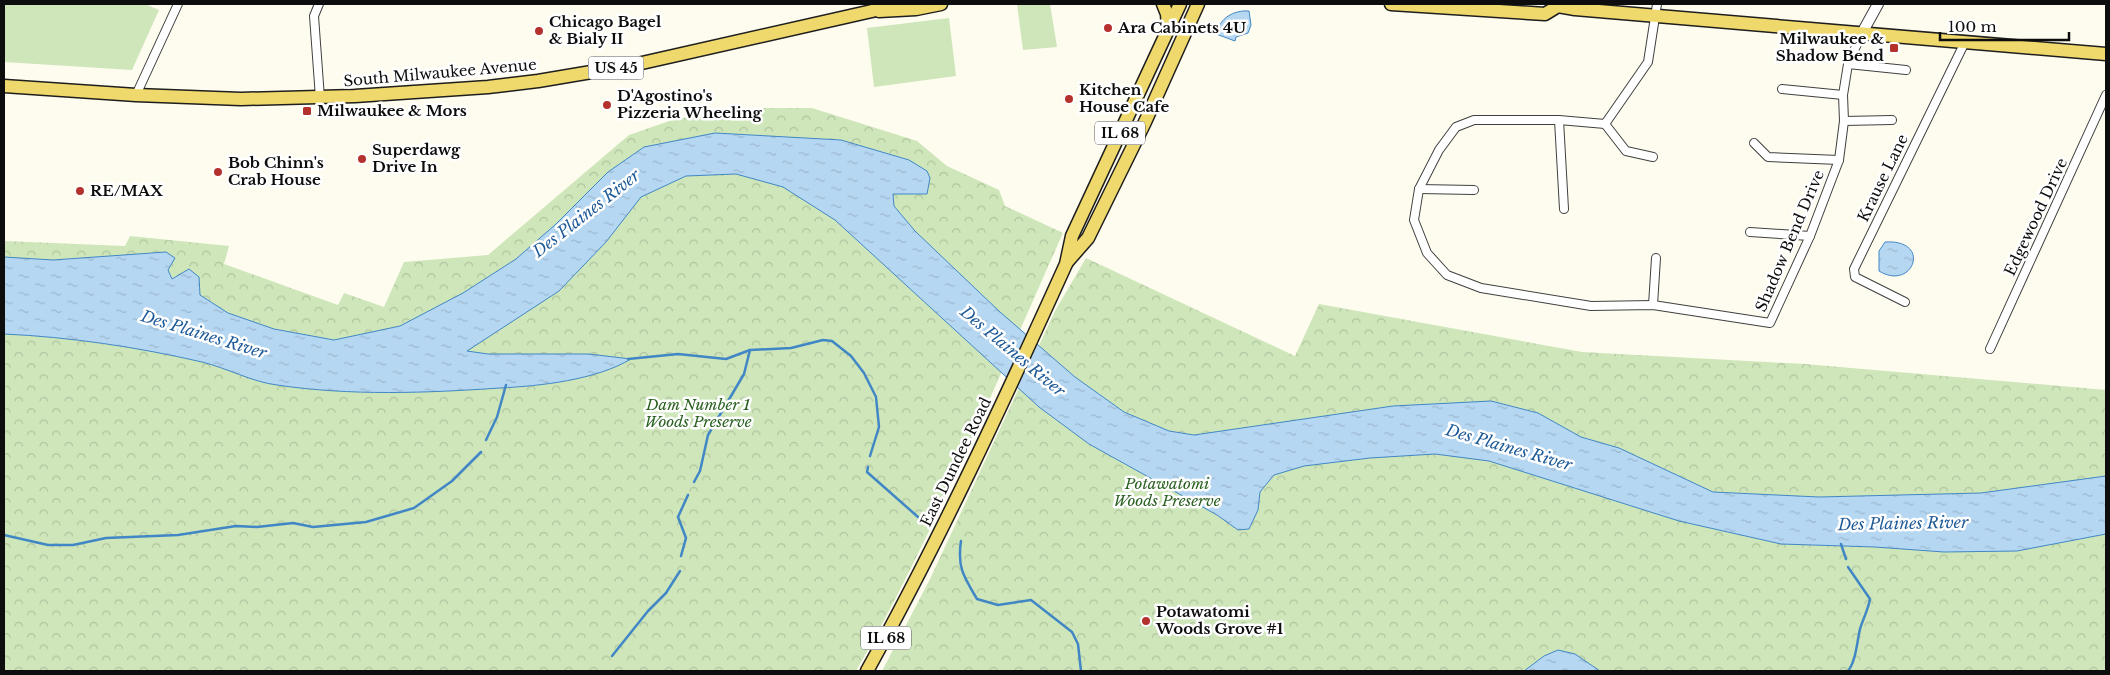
<svg xmlns="http://www.w3.org/2000/svg" width="2110" height="675" viewBox="0 0 2110 675" font-family="'Libre Baskerville',serif">
	<style>
		.grass { fill: #cee6ba }
		.park { fill: url(#park-crowns) }
		.water { fill: url(#water-ripples); stroke: #4187c5 }
		.lines { fill: none; stroke-linecap: round; stroke-linejoin: round }
		.stream { stroke: #4187c5; stroke-width: 2.5 }
		.minor-casing { stroke: #404040; stroke-width: 10 }
		.tertiary-casing { stroke: #404040; stroke-width: 12 }
		.primary-casing { stroke: #1e1e1e; stroke-width: 15 }
		.minor { stroke: #fff; stroke-width: 8 }
		.tertiary { stroke: #fff; stroke-width: 10 }
		.primary { stroke: #f0d96c; stroke-width: 12 }
		.poi-dot { fill: #b4312d; stroke: #fff; stroke-width: 2 }
		.labels { text-anchor: middle; stroke-width: 5; stroke-linejoin: round; paint-order: stroke }
		.shield { fill: #fff; stroke: #565656; stroke-width: 1 }
		.shield-label { font-size: 14px; font-weight: bold; fill: #0d0d0d }
		.poi-label { font-size: 15px; font-weight: bold; fill: #0d0d0d; stroke: #fff; text-anchor: start }
		.street-label { font-size: 15px; fill: #0d0d0d; stroke: #fff }
		.park-label { font-size: 15px; font-style: italic; fill: #2a6121; stroke: #fff }
		.water-label { font-size: 16px; font-style: italic; fill: #1e5a97; stroke: #fff }
	</style>
	<defs>
		<pattern id="park-crowns" width="20" height="18" patternUnits="userSpaceOnUse" patternTransform="scale(1.25)"><rect width="20" height="18" fill="#cee6ba"/><path d="M2 6a3 3 0 1 1 6 0M12 15a3 3 0 1 1 6 0" fill="none" stroke="#b0c49f"/></pattern>
		<pattern id="water-ripples" width="26" height="14" patternUnits="userSpaceOnUse" patternTransform="scale(1.25)"><rect width="26" height="14" fill="#b6d7f2"/><path d="M2 4q2-2 4 0t4 0M15 11q2-2 4 0t4 0" fill="none" stroke="#9bb7ce"/></pattern>
	</defs>
	<rect width="100%" height="100%" fill="#fefcee"/>
	<!-- grass -->
	<g class="grass">
		<polygon points="4,4 145,4 159,10 132,70 4,62"/>
		<polygon points="1017,4 1050,4 1057,47 1023,50"/>
		<polygon points="949,18 956,76 874,87 867,28"/>
	</g>
	<!-- park -->
	<g class="park">
		<path d="M760,108H812L917,141L947,166L999,190L1005,206L1063,233C997,380 936,531 856,671H4V241L125,246L130,236L229,246L224,264L338,305L344,293L384,307L404,262L488,255L629,135L675,119Z"/>
		<polygon points="1086,258 1295,356 1319,304 1582,352 1805,364 2106,390 2106,671 882,671 930,579 1055,311"/>
	</g>
	<!-- water -->
	<g class="water">
		<path d="M1249,11L1251,25L1248,33L1236,37L1235,41L1216,34C1220,18 1233,10 1249,11Z"/>
		<path d="M715,133L841,140L909,160L927,171L930,178L927,194H893L894,206L915,231L1000,312L1075,377L1124,412L1169,431L1194,435L1393,406L1491,401L1538,413L1581,437L1619,448L1713,492L1819,497L1981,493L2106,476V534L2017,551L1944,552L1875,547L1781,544L1679,521L1489,461L1435,454L1370,458L1304,466L1274,475L1260,492L1258,510L1249,529L1238,530L1217,515L1089,444L1039,407L835,220L783,187L736,174L686,176L641,197L606,242L559,291L467,351L488,354H589L631,359C596,380 540,386 500,388C426,393 351,396 277,385C252,382 227,368 202,362C137,347 70,337 4,334V257L53,260L166,252L175,258L168,270L172,279L189,269L199,277L200,295L228,313L274,329L334,340L400,326L463,293L516,259L556,224L608,172L644,147Z"/>
		<path d="M1885,242C1933,239 1913,292 1879,271V251Z"/>
		<polygon points="1558,650 1575,654 1600,671 1524,671 1544,656"/>
	</g>
	<g class="lines">
		<!-- stream -->
		<g class="stream">
			<polyline points="628,359 678,354 726,359 750,350 791,348 823,340 832,341 851,356 864,373 876,397 879,427 870,456"/>
			<polyline points="486,440 497,417 506,385"/>
			<polyline points="868,467 867,472 918,517"/>
			<polyline points="694,482 700,471 708,435 744,374 750,350"/>
			<polyline points="4,535 48,545 73,545 106,538 178,535 236,526 257,527 293,523 313,527 366,522 414,508 452,481 481,452"/>
			<path d="M961,541C957,568 964,577 977,599L998,605L1031,600L1072,632L1078,644L1081,671"/>
			<polyline points="1841,544 1846,559"/>
			<polyline points="681,556 686,538 678,517 688,495"/>
			<path d="M1848,567L1870,599C1868,610 1863,619 1860,629C1857,642 1856,661 1848,671"/>
			<polyline points="612,656 648,611 666,593 680,571"/>
		</g>
		<!-- minor casing -->
		<g class="minor-casing">
			<g id="minor">
				<polyline points="319,4 314,16 320,98"/>
				<polyline points="1657,4 1648,62 1605,124 1559,120 1474,120 1456,127 1439,150 1419,189 1414,220 1427,253 1447,275 1481,288 1591,306 1653,305 1770,323 1810,236 1839,160 1844,121 1843,95 1848,64 1862,33"/>
				<polyline points="1848,64 1906,70"/>
				<polyline points="1782,89 1843,95"/>
				<polyline points="136,95 178,4"/>
				<polyline points="1559,120 1564,209"/>
				<polyline points="1844,121 1892,120"/>
				<polyline points="1605,124 1626,151 1653,157"/>
				<polyline points="1754,143 1768,157 1839,160"/>
				<polyline points="1419,189 1474,190"/>
				<polyline points="1750,232 1810,236"/>
				<polyline points="1905,302 1855,277 1854,269 1965,42"/>
				<polyline points="1653,305 1656,258"/>
				<polyline points="1990,349 2106,95"/>
			</g>
		</g>
		<!-- tertiary casing -->
		<g class="tertiary-casing">
			<polyline id="tertiary" points="1862,33 1878,4"/>
		</g>
		<!-- primary casing -->
		<g class="primary-casing">
			<g id="primary">
				<polyline points="1163,4 1167,14 1168,28"/>
				<polyline points="1391,4 1545,14 1558,6"/>
				<polyline points="1554,4 1558,6 1575,9 2106,54"/>
				<polyline points="879,11 916,9 941,4"/>
				<polyline points="4,86 136,95 241,99 355,96 488,87 538,81 633,65 872,11 889,4"/>
				<polyline points="1067,262 1088,238 1145,122 1198,4"/>
				<path d="M867,671C940,539 1004,401 1066,264L1072,236L1180,4"/>
			</g>
		</g>
		<!-- minor -->
		<use href="#minor" class="minor"/>
		<!-- tertiary -->
		<use href="#tertiary" class="tertiary"/>
		<!-- primary -->
		<use href="#primary" class="primary"/>
	</g>
	<!-- markers -->
	<g class="poi-dot">
		<circle cx="1108" cy="28" r="5"/>
		<circle cx="539" cy="31" r="5"/>
		<rect x="1889" y="43" width="10" height="10" rx="2.5"/>
		<circle cx="1069" cy="99" r="5"/>
		<circle cx="607" cy="105" r="5"/>
		<rect x="302" y="106" width="10" height="10" rx="2.5"/>
		<circle cx="362" cy="159" r="5"/>
		<circle cx="218" cy="172" r="5"/>
		<circle cx="80" cy="191" r="5"/>
		<circle cx="1146" cy="621" r="5"/>
	</g>
	<g class="labels">
		<!-- shield labels -->
		<g class="shield">
			<rect x="588.5" y="56.5" width="55" height="23" rx="4"/>
			<rect x="1095" y="121.5" width="50" height="23" rx="4"/>
			<rect x="861" y="626.5" width="50" height="23" rx="4"/>
		</g>
		<g class="shield-label">
			<text x="616" y="73">US 45</text>
			<text x="1120" y="138">IL 68</text>
			<text x="886" y="643">IL 68</text>
		</g>
		<!-- poi labels -->
		<g class="poi-label">
			<text x="549" y="27">Chicago Bagel<tspan x="549" dy="17">&amp; Bialy II</tspan></text>
			<text x="1118" y="33">Ara Cabinets 4U</text>
			<text x="1884" y="44" text-anchor="end">Milwaukee &amp;<tspan x="1884" dy="17">Shadow Bend</tspan></text>
			<text x="1079" y="95">Kitchen<tspan x="1079" dy="17">House Cafe</tspan></text>
			<text x="617" y="101">D'Agostino's<tspan x="617" dy="17">Pizzeria Wheeling</tspan></text>
			<text x="317" y="116">Milwaukee &amp; Mors</text>
			<text x="372" y="155">Superdawg<tspan x="372" dy="17">Drive In</tspan></text>
			<text x="228" y="168">Bob Chinn's<tspan x="228" dy="17">Crab House</tspan></text>
			<text x="90" y="196">RE/MAX</text>
			<text x="1156" y="617">Potawatomi<tspan x="1156" dy="17">Woods Grove #1</tspan></text>
		</g>
		<!-- street labels -->
		<g class="street-label">
			<text transform="translate(440 73) rotate(-5)" y="5">South Milwaukee Avenue</text>
			<text transform="translate(1883 178) rotate(-64)" y="5">Krause Lane</text>
			<text transform="translate(2036 217) rotate(-65)" y="5">Edgewood Drive</text>
			<text transform="translate(1790 241) rotate(-67)" y="5">Shadow Bend Drive</text>
			<text transform="translate(956 462) rotate(-64)" y="5">East Dundee Road</text>
		</g>
		<!-- park labels -->
		<g class="park-label">
			<text x="698" y="410">Dam Number 1<tspan x="698" dy="17">Woods Preserve</tspan></text>
			<text x="1167" y="489">Potawatomi<tspan x="1167" dy="17">Woods Preserve</tspan></text>
		</g>
		<!-- water labels -->
		<g class="water-label">
			<text transform="translate(586 213) rotate(-38)" y="6">Des Plaines River</text>
			<text transform="translate(204 334) rotate(17)" y="6">Des Plaines River</text>
			<text transform="translate(1013 351) rotate(40)" y="6">Des Plaines River</text>
			<text transform="translate(1509 447) rotate(16)" y="6">Des Plaines River</text>
			<text transform="translate(1903 523) rotate(-1)" y="6">Des Plaines River</text>
		</g>
	</g>
	<!-- border -->
	<rect width="2110" height="675" fill="none" stroke="#0d0d0d" stroke-width="10"/>
	<!-- scale -->
	<path d="M1940 32v8h129v-8" fill="none" stroke="#0d0d0d" stroke-width="2.5"/>
	<text x="1948" y="32" font-size="15" fill="#0d0d0d" stroke="#ffffff" stroke-width="4" paint-order="stroke">100 m</text>
</svg>
